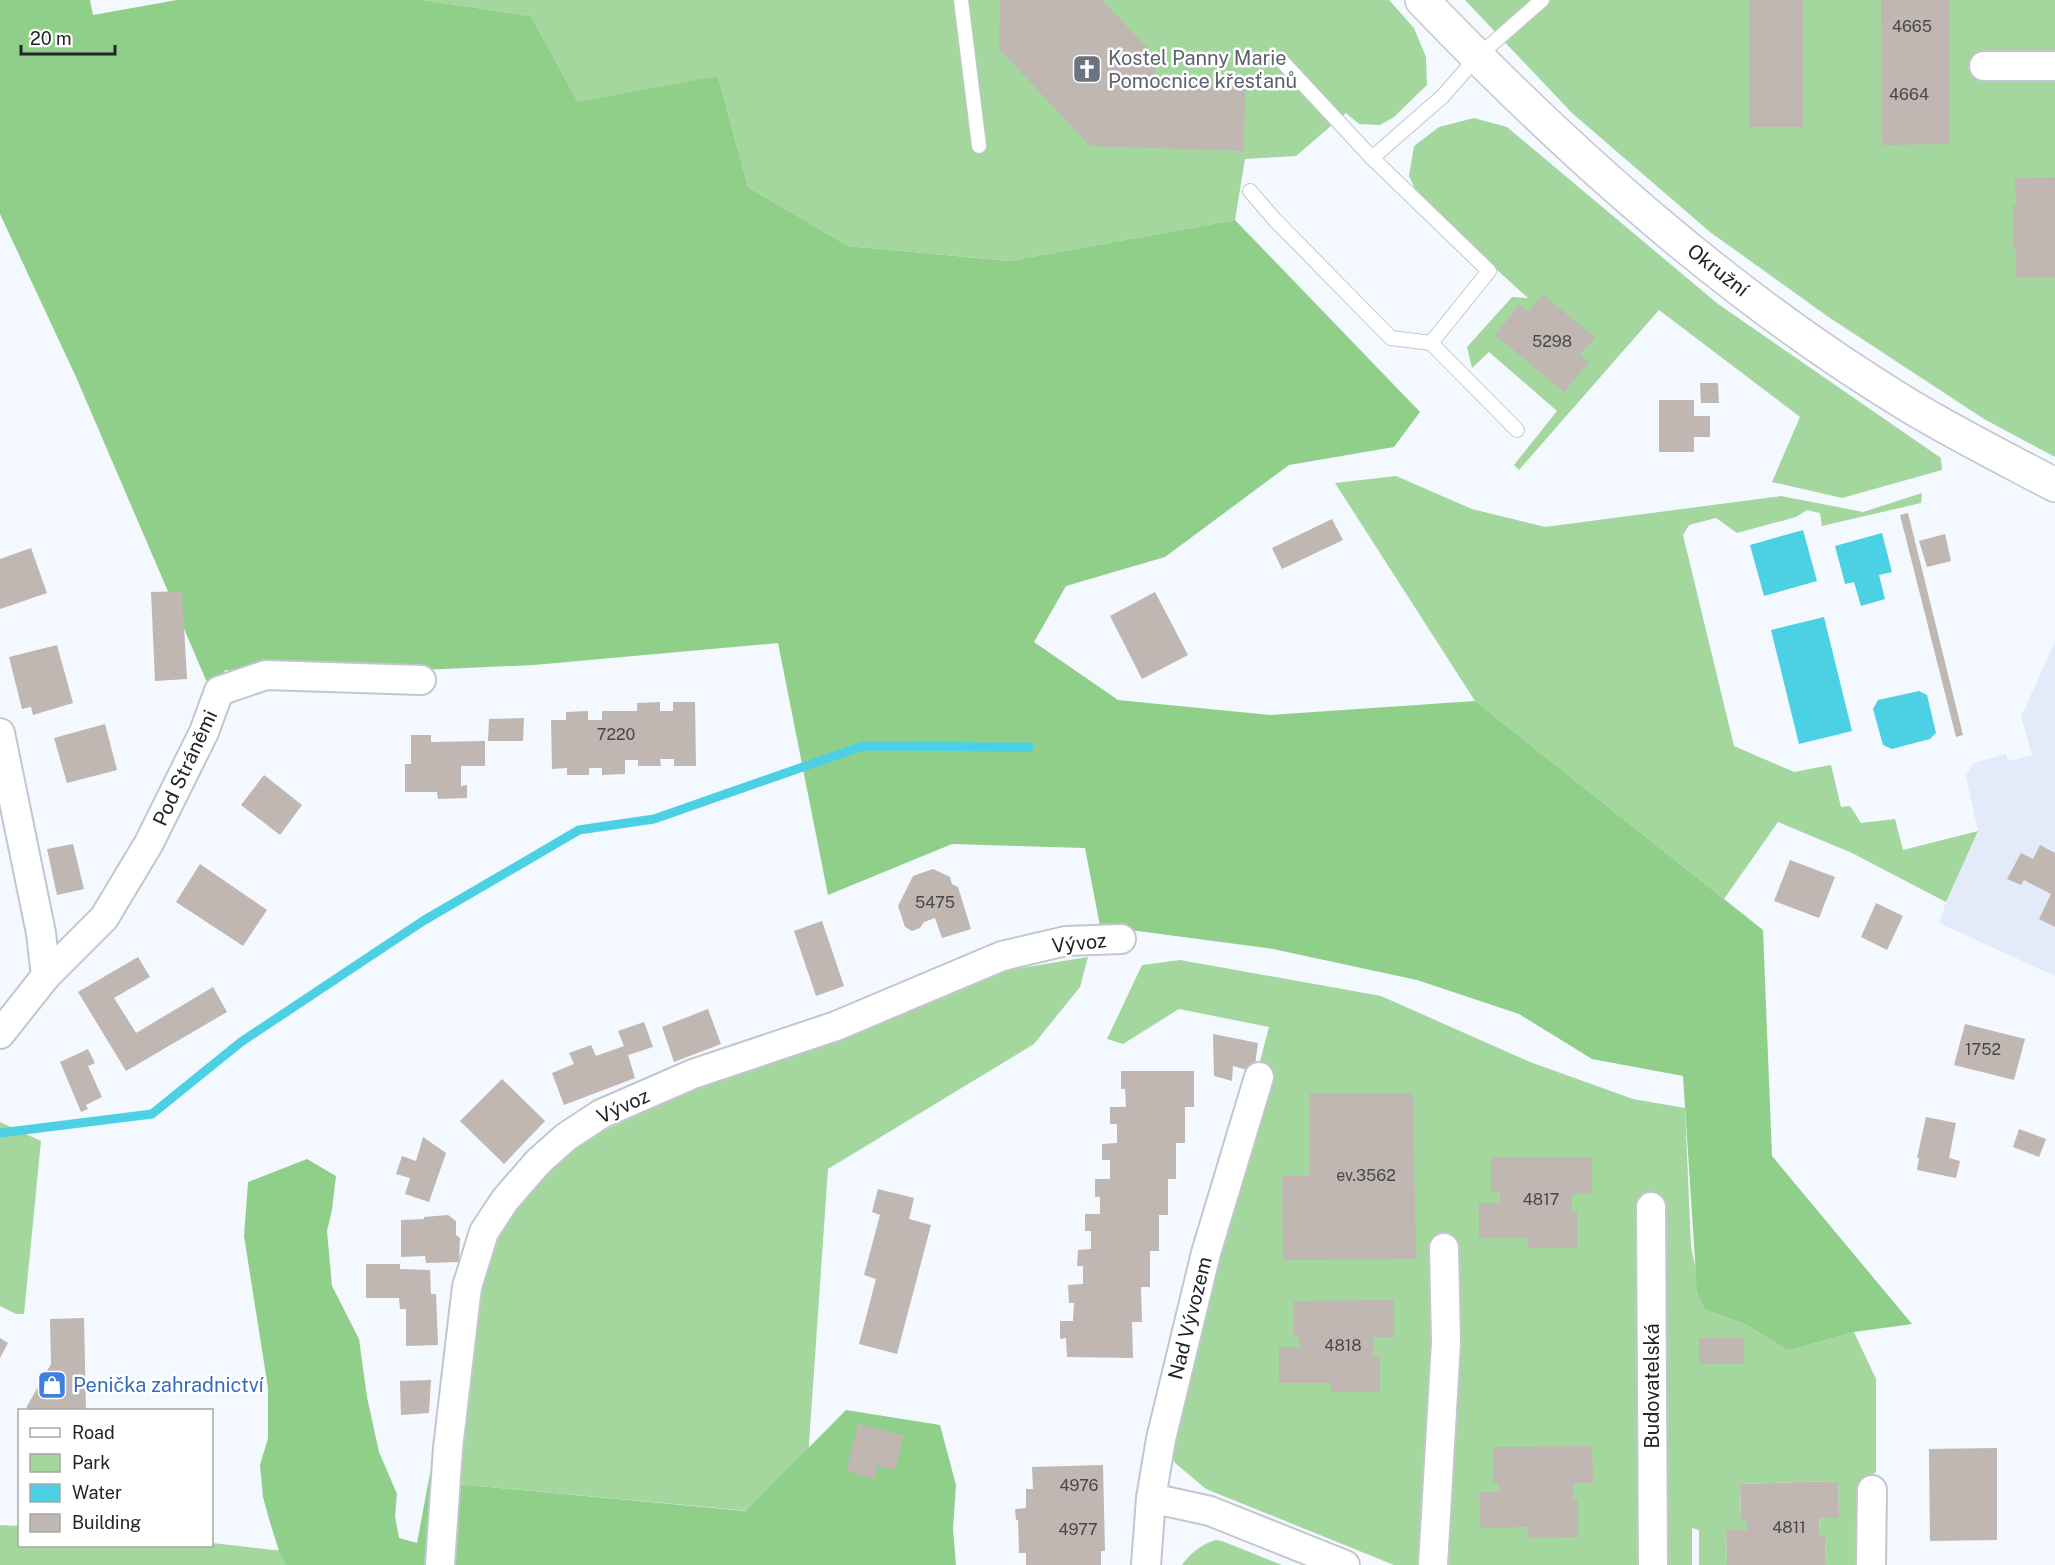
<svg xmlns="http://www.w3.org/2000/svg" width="2055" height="1565" viewBox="0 0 2055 1565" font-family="'Public Sans',sans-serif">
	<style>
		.built { fill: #e3ebfb }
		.green { fill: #a3d79e }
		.forest { fill: #8fcf89 }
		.water { fill: #4bd0e4 }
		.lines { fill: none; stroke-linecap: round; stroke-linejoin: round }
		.stream { stroke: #4bd0e4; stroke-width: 9 }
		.building { fill: #c0b6b2 }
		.service-casing { stroke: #c2c6ce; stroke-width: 16 }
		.minor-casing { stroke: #c2c6ce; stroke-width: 32 }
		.tertiary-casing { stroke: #c2c6ce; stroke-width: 36 }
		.service { stroke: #fff; stroke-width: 14 }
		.minor { stroke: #fff; stroke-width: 28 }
		.tertiary { stroke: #fff; stroke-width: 33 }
		.labels { text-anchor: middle; stroke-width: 5; stroke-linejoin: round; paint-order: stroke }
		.number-label { font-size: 16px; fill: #494849 }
		.worship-label { font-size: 20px; fill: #5b616d; stroke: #fff; text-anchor: start }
		.street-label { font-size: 20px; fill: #212326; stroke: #fff }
		.shop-label { font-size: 20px; fill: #366cbe; stroke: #fff; text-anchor: start }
	</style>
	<rect width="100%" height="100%" fill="#f4f8ff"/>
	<!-- built -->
	<polygon class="built" points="2055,641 2055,976 1939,923 1946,902 1978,831 1966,776 1973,763 2006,754 2008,761 2032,755 2021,717"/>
	<!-- green -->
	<g class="green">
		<polygon points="423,0 1389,0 1414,28 1426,57 1427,85 1394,117 1380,125 1359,124 1346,113 1296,156 1245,159 1235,220 1009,261 848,246 748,187 718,76 618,99 578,102 531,16"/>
		<polygon points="1465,0 2055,0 2055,457 1984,419 1827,316 1710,232 1572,113"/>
		<polygon points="1474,118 1507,127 1718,304 1941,458 1942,470 1842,498 1772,482 1800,417 1659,310 1519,470 1514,465 1557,411 1489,352 1472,368 1467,347 1512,297 1528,298 1420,200 1409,176 1414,146 1439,127"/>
		<polygon points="1396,476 1472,509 1545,527 1781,496 1863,512 1922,493 1921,503 1822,526 1820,513 1807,510 1796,517 1737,533 1716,518 1689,525 1683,535 1734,746 1794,772 1831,765 1841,807 1850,806 1861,823 1895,819 1903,850 1978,831 1946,902 1852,853 1778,822 1724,899 1475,701 1335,483"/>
		<polygon points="1088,957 1080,987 1034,1044 828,1169 804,1516 456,1484 480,1276 514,1208 579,1142 716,1079 842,1040 1009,970"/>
		<polygon points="1180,960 1381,996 1530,1062 1633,1099 1685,1108 1691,1247 1705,1310 1745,1324 1788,1351 1854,1332 1876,1379 1876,1472 1866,1480 1862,1565 1826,1565 1825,1537 1820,1537 1819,1518 1839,1517 1838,1481 1740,1484 1741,1521 1747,1521 1747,1530 1726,1530 1727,1565 1699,1565 1699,1530 1692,1528 1692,1565 1394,1565 1206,1489 1175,1463 1161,1439 1269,1027 1179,1009 1123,1044 1107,1039 1142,965"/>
		<polygon points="0,1122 41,1141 24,1314 16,1314 0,1306"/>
		<polygon points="0,1525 19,1526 20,1546 212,1546 212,1543 273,1550 374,1556 375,1565 0,1565"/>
		<path d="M1215,1540L1222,1541L1282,1565H1182C1190,1553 1201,1545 1215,1540Z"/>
	</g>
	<!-- forest -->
	<g class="forest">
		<polygon points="0,0 90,0 93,15 177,0 423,0 531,16 578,102 718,76 748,187 848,246 1009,261 1235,220 1420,412 1394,447 1289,465 1165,557 1066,586 1034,642 1118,700 1270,715 1475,701 1763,930 1772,1156 1912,1324 1854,1332 1788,1351 1745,1324 1705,1310 1697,1291 1683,1076 1592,1059 1519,1014 1417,980 1273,949 1100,926 1085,848 952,844 828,895 778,643 534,665 397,671 243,673 225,670 215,701 76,377 0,214"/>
		<polygon points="307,1159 336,1176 332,1210 327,1231 332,1286 359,1339 367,1397 379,1452 397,1494 395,1516 399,1538 417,1543 431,1468 456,1484 746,1511 846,1410 940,1425 956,1485 953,1529 956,1565 287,1565 280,1554 269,1519 263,1497 260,1465 268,1438 268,1388 244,1236 248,1182"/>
	</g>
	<!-- water -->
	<g class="water">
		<polygon points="1803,530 1817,581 1764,596 1750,545"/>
		<polygon points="1882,533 1892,572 1879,575 1885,599 1861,606 1854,582 1845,584 1835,546"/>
		<polygon points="1824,617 1852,731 1799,744 1771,630"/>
		<polygon points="1919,691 1927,695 1936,733 1930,739 1903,746 1892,749 1883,745 1873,709 1878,700"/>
	</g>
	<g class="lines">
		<!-- stream -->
		<polyline class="stream" points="0,1133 152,1114 241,1042 423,921 579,830 654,819 863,746 1029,747"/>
	</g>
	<!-- building -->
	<g class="building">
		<polygon points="1000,0 1102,0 1156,57 1156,81 1245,85 1244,151 1090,146 999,49"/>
		<rect x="1749" y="0" width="54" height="127"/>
		<polygon points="1881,0 1950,0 1950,144 1882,145"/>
		<polygon points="2055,177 2055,277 2016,277 2016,248 2013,248 2013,205 2016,205 2015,178"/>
		<polygon points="1542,294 1595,337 1580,355 1589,362 1564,392 1495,335 1519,305 1528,312"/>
		<polygon points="1700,383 1718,383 1719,403 1701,403"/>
		<polygon points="1659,400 1694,400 1694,416 1710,416 1710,437 1694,437 1694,452 1659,452"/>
		<polygon points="1908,513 1963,735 1956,737 1900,515"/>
		<polygon points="1332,519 1343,540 1282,569 1272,548"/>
		<polygon points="1945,534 1951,561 1927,567 1919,541"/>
		<polygon points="31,548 47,593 0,609 0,559"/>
		<polygon points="182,591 187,679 155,681 151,592"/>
		<polygon points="1155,592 1188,655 1142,679 1110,616"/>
		<polygon points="57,645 73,703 33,715 31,707 22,709 9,657"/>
		<polygon points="660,702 660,711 673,711 673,702 695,702 696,766 674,766 674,759 660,759 661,766 638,766 638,760 625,760 625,774 602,775 602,768 589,768 589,775 567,775 567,768 552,769 551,720 566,720 566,712 588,711 588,720 602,720 602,711 637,711 637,703"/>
		<polygon points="524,718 523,741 488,741 489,719"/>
		<polygon points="105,724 117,770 67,783 54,738"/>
		<polygon points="411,735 431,735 431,742 485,741 485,766 461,766 461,786 467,785 467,798 438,799 437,792 405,792 405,764 411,764"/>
		<polygon points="264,775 302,805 280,835 241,805"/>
		<polygon points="73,844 84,889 57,895 47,849"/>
		<polygon points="2040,845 2055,853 2055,927 2039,919 2051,894 2024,880 2021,885 2007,879 2021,853 2033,859"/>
		<polygon points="1790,860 1835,877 1819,918 1774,901"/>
		<polygon points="200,864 267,910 243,946 176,902"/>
		<polygon points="933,869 950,877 952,884 958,887 971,929 942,938 935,918 924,922 920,928 912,931 905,927 898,906 913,876"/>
		<polygon points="1876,903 1903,916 1887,950 1861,937"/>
		<polygon points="822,921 844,986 816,996 794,931"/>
		<polygon points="138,957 150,977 114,998 136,1033 213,987 227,1012 126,1071 78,992"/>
		<polygon points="708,1009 721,1044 674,1062 662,1027"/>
		<polygon points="644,1022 653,1047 628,1055 635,1078 564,1105 552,1073 574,1064 569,1053 591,1045 596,1056 624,1046 618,1031"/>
		<polygon points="1965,1024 2025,1039 2014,1080 1954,1065"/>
		<polygon points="1213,1034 1258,1043 1254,1072 1233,1066 1232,1081 1214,1076"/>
		<polygon points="88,1049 95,1063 88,1066 102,1097 86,1105 88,1109 81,1112 60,1062"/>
		<polygon points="1121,1071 1194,1071 1194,1107 1185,1107 1185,1143 1176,1143 1176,1179 1168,1179 1168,1215 1159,1215 1159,1251 1150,1251 1150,1287 1141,1287 1142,1322 1132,1322 1133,1358 1067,1357 1066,1338 1060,1339 1060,1321 1073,1321 1074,1303 1069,1303 1068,1285 1083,1284 1083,1266 1077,1266 1078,1250 1091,1249 1091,1231 1085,1231 1085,1214 1100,1214 1100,1197 1095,1197 1095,1179 1110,1179 1110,1160 1102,1160 1102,1144 1117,1143 1117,1124 1110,1124 1110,1107 1126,1107 1125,1089 1121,1089"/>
		<polygon points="502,1079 545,1121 504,1164 460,1121"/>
		<polygon points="1310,1093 1413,1093 1416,1259 1283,1260 1282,1176 1310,1176"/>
		<polygon points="1926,1117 1956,1123 1949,1158 1960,1161 1956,1178 1917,1170 1919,1158 1917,1158"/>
		<polygon points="2019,1129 2046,1139 2039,1157 2013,1147"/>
		<polygon points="423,1137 446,1153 429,1202 405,1194 410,1178 396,1174 402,1156 416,1161"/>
		<polygon points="1491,1157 1592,1157 1592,1194 1572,1194 1572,1211 1577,1211 1577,1248 1528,1248 1528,1238 1479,1238 1479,1203 1500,1203 1500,1192 1491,1192"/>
		<polygon points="878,1189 914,1198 909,1219 931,1225 897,1354 859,1344 876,1279 864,1275 880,1215 872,1212"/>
		<polygon points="448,1215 456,1221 456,1235 460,1238 459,1262 426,1263 425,1256 401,1257 401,1220 424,1219 424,1217"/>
		<polygon points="366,1264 400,1264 400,1269 430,1270 431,1294 436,1294 438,1345 406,1346 406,1309 400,1309 399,1298 366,1298"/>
		<polygon points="1394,1300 1394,1337 1373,1337 1373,1356 1380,1356 1380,1392 1331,1392 1331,1383 1279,1383 1279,1347 1299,1347 1299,1336 1294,1337 1294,1301"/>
		<polygon points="84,1318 86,1410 31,1410 26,1408 51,1364 50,1319"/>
		<polygon points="0,1338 8,1343 0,1358"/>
		<rect x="1699" y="1338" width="45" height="26"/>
		<polygon points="431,1380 429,1413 401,1415 400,1381"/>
		<polygon points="858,1424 904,1435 895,1470 878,1466 875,1479 846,1471"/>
		<polygon points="1592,1446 1593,1483 1573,1483 1573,1500 1578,1500 1578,1537 1528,1538 1528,1527 1480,1528 1480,1492 1499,1492 1499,1483 1493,1483 1493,1447"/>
		<polygon points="1997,1448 1997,1540 1930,1541 1929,1449"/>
		<polygon points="1103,1465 1105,1551 1101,1551 1101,1565 1026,1565 1026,1553 1019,1553 1018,1520 1016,1520 1015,1509 1026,1508 1026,1489 1033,1489 1032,1467"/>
		<polygon points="1838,1481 1839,1518 1819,1518 1820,1537 1825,1536 1826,1565 1727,1565 1726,1530 1747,1530 1747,1521 1741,1521 1740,1484"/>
	</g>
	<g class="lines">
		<!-- service casing -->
		<g class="service-casing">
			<g id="service">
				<polyline points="961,0 979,146"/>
				<polyline points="1280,59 1372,158"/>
				<polyline points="1250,191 1275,220 1391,338 1431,343"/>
				<polyline points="1517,430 1431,343 1489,271 1372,158 1443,96 1477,57 1542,0"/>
			</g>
		</g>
		<!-- minor casing -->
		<g class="minor-casing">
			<g id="minor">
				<polyline points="1984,66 2055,66"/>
				<polyline points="0,733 41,933 46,976"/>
				<polyline points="0,1034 46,976 104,918 149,843 204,732 219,691 266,675 421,680"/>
				<polyline points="1651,1207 1653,1565"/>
				<polyline points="1151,1498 1210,1511 1345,1565"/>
				<polyline points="440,1565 448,1448 467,1287 484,1232 505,1200 538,1162 566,1137 601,1114 693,1074 836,1026 1002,956 1066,941 1121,939"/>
				<polyline points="1146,1565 1151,1498 1161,1439 1206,1253 1259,1077"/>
				<polyline points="1433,1565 1446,1342 1444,1248"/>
				<polyline points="1871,1565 1872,1490"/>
			</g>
		</g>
		<!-- tertiary casing -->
		<g class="tertiary-casing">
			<path id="tertiary" d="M1422,0C1568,152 1727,295 1908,405C1956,434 2006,459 2055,485"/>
		</g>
		<!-- service -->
		<use href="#service" class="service"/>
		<!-- minor -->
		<use href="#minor" class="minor"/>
		<!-- tertiary -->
		<use href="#tertiary" class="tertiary"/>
	</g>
	<!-- icons -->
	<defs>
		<g id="church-square" transform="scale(1.5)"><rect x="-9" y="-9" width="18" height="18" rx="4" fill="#6b7280" stroke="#fff"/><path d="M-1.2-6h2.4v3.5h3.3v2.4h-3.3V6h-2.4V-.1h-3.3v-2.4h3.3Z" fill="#fff"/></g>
		<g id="shop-square" transform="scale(1.5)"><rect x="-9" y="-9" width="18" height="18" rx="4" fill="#3f7fe0" stroke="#fff"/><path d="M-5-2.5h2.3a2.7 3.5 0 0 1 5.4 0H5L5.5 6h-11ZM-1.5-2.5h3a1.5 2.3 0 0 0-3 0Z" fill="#fff"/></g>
	</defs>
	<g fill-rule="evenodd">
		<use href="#church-square" x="1087" y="69"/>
		<use href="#shop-square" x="52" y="1385"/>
	</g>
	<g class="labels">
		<!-- number labels -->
		<g class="number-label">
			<text x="1912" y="32">4665</text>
			<text x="1909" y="100">4664</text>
			<text x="1552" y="347">5298</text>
			<text x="616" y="740">7220</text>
			<text x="935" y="908">5475</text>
			<text x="1983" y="1055">1752</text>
			<text x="1366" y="1181">ev.3562</text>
			<text x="1541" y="1205">4817</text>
			<text x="1343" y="1351">4818</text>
			<text x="1079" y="1491">4976</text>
			<text x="1789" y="1533">4811</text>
			<text x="1078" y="1535">4977</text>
		</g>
		<!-- worship labels -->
		<g class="worship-label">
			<text x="1108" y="65">Kostel Panny Marie<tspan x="1108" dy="23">Pomocnice křesťanů</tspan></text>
		</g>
		<!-- street labels -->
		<g class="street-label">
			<text transform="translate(1718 270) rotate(38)" y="7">Okružní</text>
			<text transform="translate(185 768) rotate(-65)" y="7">Pod Stráněmi</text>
			<text transform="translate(1079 943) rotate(-6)" y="7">Vývoz</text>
			<text transform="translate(623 1106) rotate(-25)" y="7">Vývoz</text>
			<text transform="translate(1190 1318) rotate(-76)" y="7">Nad Vývozem</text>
			<text transform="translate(1652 1386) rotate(-90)" y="7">Budovatelská</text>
		</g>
		<!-- shop labels -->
		<g class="shop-label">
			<text x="73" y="1392">Penička zahradnictví</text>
		</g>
	</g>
	<!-- legend -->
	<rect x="18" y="1409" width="195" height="138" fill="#ffffff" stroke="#a6a7a8" stroke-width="1.5"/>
	<rect x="30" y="1428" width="30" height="9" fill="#ffffff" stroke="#a6a7a8" stroke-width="1.5"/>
	<text x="72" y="1439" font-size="18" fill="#212326">Road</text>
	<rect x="30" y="1454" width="30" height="18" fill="#a3d79e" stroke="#a6a7a8" stroke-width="1.5"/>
	<text x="72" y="1469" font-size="18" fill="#212326">Park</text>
	<rect x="30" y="1484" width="30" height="18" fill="#4bd0e4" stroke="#a6a7a8" stroke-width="1.5"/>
	<text x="72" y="1499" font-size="18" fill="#212326">Water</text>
	<rect x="30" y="1514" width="30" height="18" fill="#c0b6b2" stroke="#a6a7a8" stroke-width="1.5"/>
	<text x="72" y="1529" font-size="18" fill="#212326">Building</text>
	<!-- scale -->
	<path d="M21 45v9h94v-9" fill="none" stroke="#212326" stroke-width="3"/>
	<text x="30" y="45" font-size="18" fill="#212326" stroke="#ffffff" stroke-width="4.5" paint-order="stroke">20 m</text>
</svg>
